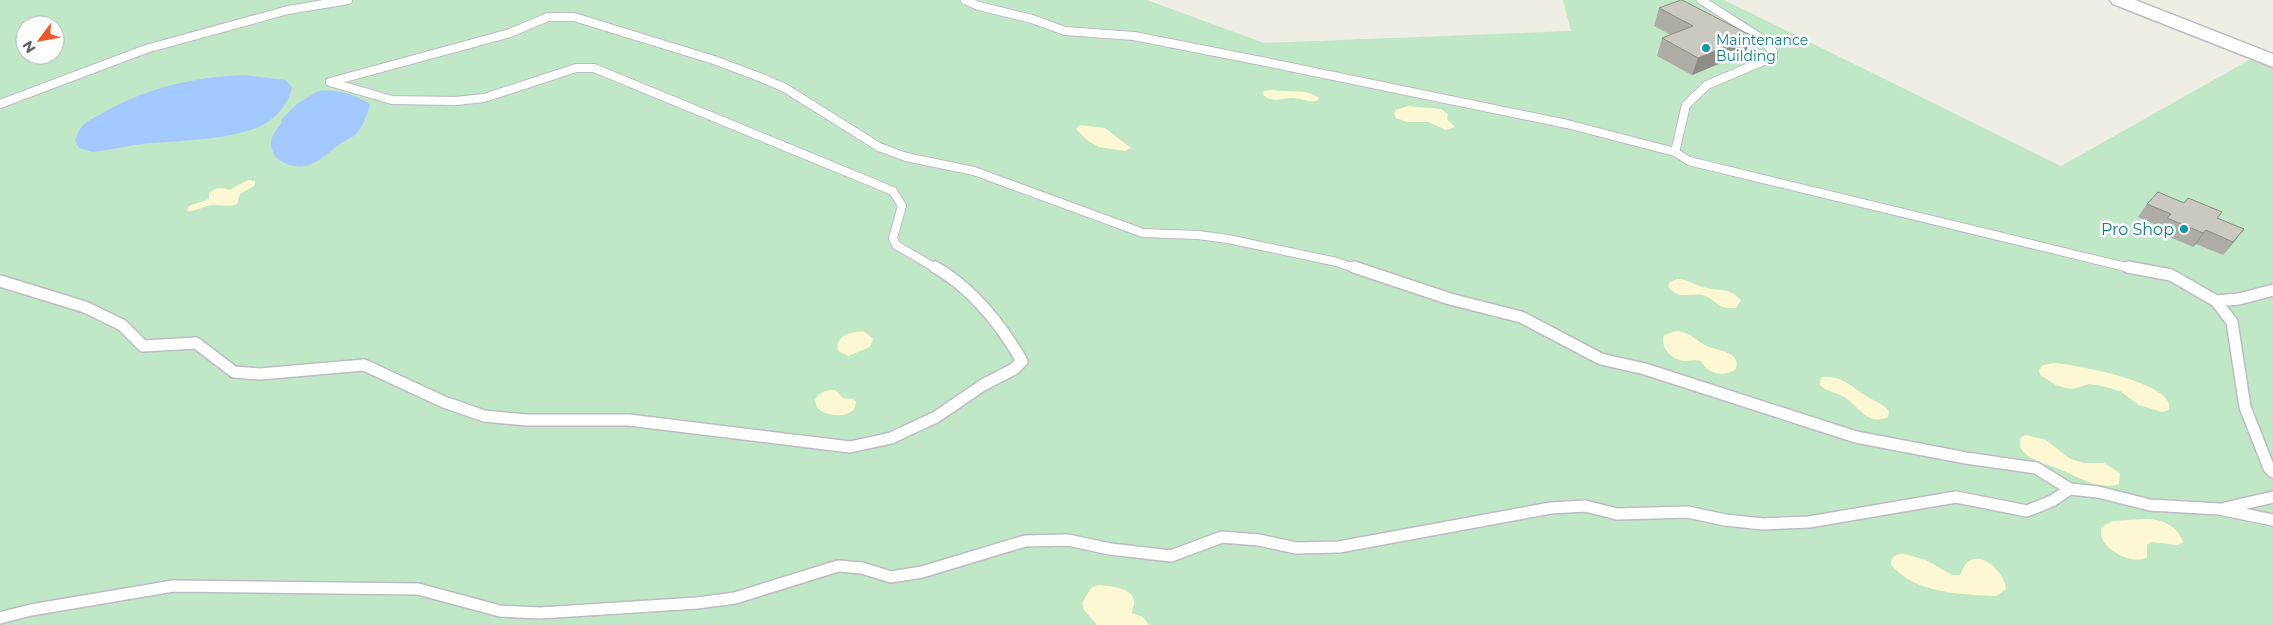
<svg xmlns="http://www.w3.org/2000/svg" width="2273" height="625" viewBox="0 0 2273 625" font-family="Montserrat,sans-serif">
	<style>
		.green { fill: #c0e7c6; fill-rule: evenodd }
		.sand { fill: #fcf8d3 }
		.water { fill: #a4c9ff }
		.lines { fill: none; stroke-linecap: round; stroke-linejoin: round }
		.service-far1-casing { stroke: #bcbdc3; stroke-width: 10 }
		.service-casing { stroke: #bcbdc3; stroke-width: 14 }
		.tertiary-casing { stroke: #bcbdc3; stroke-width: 3 }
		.service-far1 { stroke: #fff; stroke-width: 8 }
		.service { stroke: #fff; stroke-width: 11 }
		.tertiary { fill: #fff; fill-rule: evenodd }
		.wall { fill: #aeada5 }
		.shaded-wall { fill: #8d8d86 }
		.building { fill: #cac9c0; stroke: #8d8d86 }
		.culture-dot { fill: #0f9aa8; stroke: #fff; stroke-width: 2 }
		.labels { text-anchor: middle; stroke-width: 5; stroke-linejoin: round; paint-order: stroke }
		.far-culture-label { font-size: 14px; fill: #0d838f; stroke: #fff; text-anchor: start }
		.culture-label { font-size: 16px; fill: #0d838f; stroke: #fff; text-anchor: end }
	</style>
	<rect width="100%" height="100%" fill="#efeee4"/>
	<!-- green -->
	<path class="green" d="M0,0H1147L1264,43L1571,31L1563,0H1724L2061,166L2258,55L2273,61V625H0ZM25,25H55V55H25Z"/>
	<!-- sand -->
	<g class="sand">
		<path d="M1272,90C1286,92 1308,89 1319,98L1317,101C1308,103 1302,98 1293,98C1282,98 1269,104 1262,93L1264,91Z"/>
		<polygon points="1408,106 1441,109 1448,114 1447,119 1455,127 1446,130 1428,122 1407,122 1396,118 1394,113 1396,110"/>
		<polygon points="1080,125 1105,128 1131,148 1125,151 1099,147 1088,141 1076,129"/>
		<path d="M248,180L255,181V185L240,194L237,204C228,208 221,204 212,205C203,206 196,212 187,211L189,206L209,199V193C216,187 221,187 229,190Z"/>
		<path d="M1677,279C1687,279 1691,283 1700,286C1715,292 1729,286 1741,300L1736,308C1716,310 1716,298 1702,295C1689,293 1677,300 1668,286L1670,282Z"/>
		<path d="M1677,331C1692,333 1697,342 1709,347C1720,351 1741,352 1736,369C1724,377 1708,375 1701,361C1695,359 1690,361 1684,361C1671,359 1660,348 1664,335Z"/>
		<path d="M865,332L873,339L870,347L848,356L838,351C834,335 853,331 865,332Z"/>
		<path d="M2054,363C2073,364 2178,383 2169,410L2162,412L2139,405L2120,391L2102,386L2089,384L2073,389L2066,388L2056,385L2040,375L2039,370L2043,365Z"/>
		<path d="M1821,377C1840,375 1848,384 1863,394C1872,401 1882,402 1889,411L1888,417C1867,426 1860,407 1844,397C1836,392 1827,392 1820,385Z"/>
		<path d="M835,390L843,398L853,399L856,402C855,420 827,417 817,408L815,400C819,392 826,390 835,390Z"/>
		<path d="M2026,435L2046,440L2069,458L2083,463H2104L2120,473L2119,484C2100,491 2076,476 2059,469C2047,464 2013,457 2021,437Z"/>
		<path d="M2146,519C2162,519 2178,526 2183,542L2178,545L2151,542L2147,545V557C2132,567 2094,546 2102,527L2113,521Z"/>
		<path d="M1904,554L1926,560L1952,575H1960C1964,569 1964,562 1971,560C1986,553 2006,576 2006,589L1996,596C1961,594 1916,594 1891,565C1891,556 1896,554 1904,554Z"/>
		<path d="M1098,585C1108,586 1133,587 1134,601C1135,605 1132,609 1132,613L1143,617L1149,625H1097L1084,610L1082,603L1091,588Z"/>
	</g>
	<!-- water -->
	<g class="water">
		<path d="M244,75L286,80L292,87C289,105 273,122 256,128C220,141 180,140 142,144C126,146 110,150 93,152L79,148L75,140C77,137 78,132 80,129C84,122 94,118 101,114C145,88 194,77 244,75Z"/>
		<path d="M318,91C336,89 355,94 370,104C368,113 364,124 358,132C355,136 349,138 345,141C333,147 323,160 309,165C294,170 271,162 271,143C271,135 278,128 282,122L281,120L297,104Z"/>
	</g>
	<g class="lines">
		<!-- service-far1 casing -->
		<g class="service-far1-casing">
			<g id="service-far1">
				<polyline points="965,0 979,6 1032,19 1065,31 1134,36 1266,62 1567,124 1675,152"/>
				<polyline points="1701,0 1759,37 1773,51 1773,57 1707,85 1686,105 1675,152 1689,161 2134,269"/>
				<polyline points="0,104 146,49 288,10 348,0"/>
				<polyline points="937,269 896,245 893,238 902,206 893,191 594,68 576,68 484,98 456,101 392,100 330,82 510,33 548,17 574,17 714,60 762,78 785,88 879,147 906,157 974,171 1143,233 1198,235 1228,239 1337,262 1357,269"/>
			</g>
		</g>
		<!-- service casing -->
		<g class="service-casing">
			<g id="service">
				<polyline points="1354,267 1450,299 1521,317 1601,359 1645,369 1856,437 1966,458 2036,468 2070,489"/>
				<polyline points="2128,267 2171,275 2216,301 2232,322 2245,407 2269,468 2273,472"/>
				<path d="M0,281L85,307L122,325L143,346L196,343L234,372L260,374L364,365L444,402L484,416L527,420H629L850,447L891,438L936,417L983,385L1014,369L1022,361C1001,325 972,288 935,267"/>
				<polyline points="2216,301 2239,299 2273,290"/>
				<polyline points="2225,508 2273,497"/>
				<polyline points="0,618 31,610 173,586 418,589 500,611 540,613 697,603 735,598 838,566 862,568 891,577 922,572 1025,541 1068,540 1110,549 1171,556 1222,537 1259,540 1296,548 1339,547 1551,508 1585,506 1617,514 1688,512 1725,520 1763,524 1809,522 1956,497 2027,511 2052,501 2070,489 2098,492 2150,505 2219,509 2273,520"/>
			</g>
		</g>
		<!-- tertiary casing -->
		<g class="tertiary-casing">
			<polygon id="tertiary" points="2110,0 2135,0 2273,54 2273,67 2113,4"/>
		</g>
		<!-- service-far1 -->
		<use href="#service-far1" class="service-far1"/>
		<!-- service -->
		<use href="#service" class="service"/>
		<!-- tertiary -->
		<use href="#tertiary" class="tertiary"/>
	</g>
	<!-- wall -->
	<g class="wall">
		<polygon points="1659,8 1752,36 1745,53 1692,75 1657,56 1662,38 1671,35 1654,26"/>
		<polygon points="2184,203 2222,212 2218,218 2244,229 2223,255 2196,244 2193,247 2158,232 2161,227 2138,217 2147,204"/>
	</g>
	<!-- shaded-wall -->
	<g class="shaded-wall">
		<polygon points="1752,36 1745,53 1692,75 1698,58"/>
		<polygon points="2244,229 2234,242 2223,255 2233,242"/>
		<polygon points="2206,230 2196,244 2193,247 2203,233"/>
	</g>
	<!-- building -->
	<g class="building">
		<polygon points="1681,0 1682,0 1752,36 1698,58 1662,38 1693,26 1659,8"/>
		<polygon points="2158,192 2184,203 2188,198 2222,212 2217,218 2244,229 2233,242 2206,230 2203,233 2167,218 2171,214 2147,204"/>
	</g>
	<!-- markers -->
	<g class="culture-dot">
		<circle cx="1706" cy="48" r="5"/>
		<circle cx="2184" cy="229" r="5"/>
	</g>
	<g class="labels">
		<!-- far-culture labels -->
		<g class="far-culture-label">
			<text x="1716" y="45">Maintenance<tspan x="1716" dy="16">Building</tspan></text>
		</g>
		<!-- culture labels -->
		<g class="culture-label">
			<text x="2174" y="235">Pro Shop</text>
		</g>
	</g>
	<!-- north arrow -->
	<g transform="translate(40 40) rotate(238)"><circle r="24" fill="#ffffff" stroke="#bebfc1"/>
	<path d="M0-4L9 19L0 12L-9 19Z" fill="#ef592a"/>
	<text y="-8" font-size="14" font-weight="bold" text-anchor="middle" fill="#5c5f65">N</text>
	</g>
</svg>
